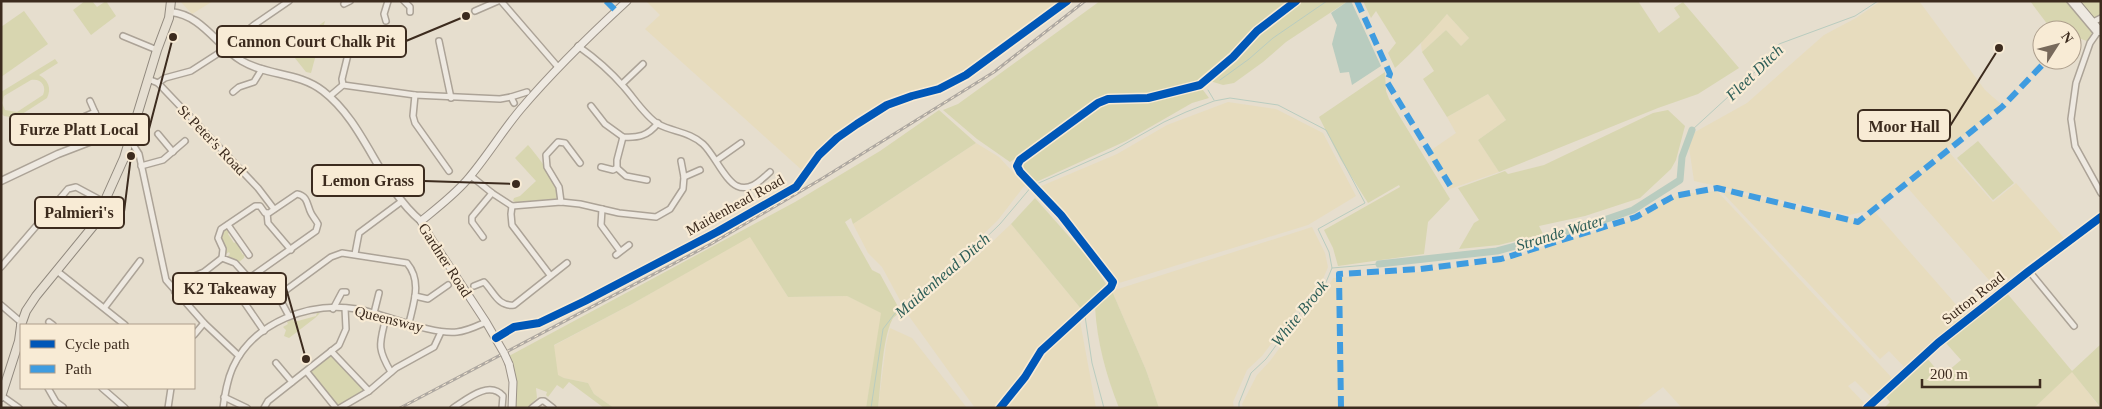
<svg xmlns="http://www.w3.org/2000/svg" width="2102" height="409" viewBox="0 0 2102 409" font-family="Georgia,serif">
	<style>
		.farmland { fill: #e7dcbe }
		.green { fill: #d8d6b0; fill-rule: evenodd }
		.water { fill: #b9ccbf }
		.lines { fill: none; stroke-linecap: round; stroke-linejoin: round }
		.stream { stroke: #b9ccbf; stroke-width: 1 }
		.river { stroke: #b9ccbf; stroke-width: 7 }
		.minor-casing { stroke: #aca397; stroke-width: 8 }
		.tertiary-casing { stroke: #aca397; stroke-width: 9 }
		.secondary-casing { stroke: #9b9287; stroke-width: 9 }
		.primary-casing { stroke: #91897e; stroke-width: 10 }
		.minor { stroke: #eee9e1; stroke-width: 5 }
		.tertiary { stroke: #eee9e1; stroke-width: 6 }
		.secondary { stroke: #eee9e1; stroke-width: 7 }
		.primary { stroke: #e6dfd2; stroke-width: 8 }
		.rail-casing { stroke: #aea8a1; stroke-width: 3 }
		.rail { stroke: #f8ebd5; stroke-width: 1; stroke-dasharray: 4; stroke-linecap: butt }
		.secondary-bridge-casing { stroke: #9b9287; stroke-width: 9; stroke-linecap: butt }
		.secondary-bridge { stroke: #eee9e1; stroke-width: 7 }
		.quiet { stroke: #3f9ce0; stroke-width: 6; stroke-dasharray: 12 6; stroke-linecap: butt }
		.cycleway-casing { stroke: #f8ebd5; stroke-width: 11 }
		.cycleway { stroke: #0057b8; stroke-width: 8 }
		.labels { text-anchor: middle; stroke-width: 4.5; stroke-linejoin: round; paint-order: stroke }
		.street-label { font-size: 15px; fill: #3c2b1e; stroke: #f8ebd5 }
		.water-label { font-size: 16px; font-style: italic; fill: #2c5d57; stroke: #f8ebd5 }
		.leader { fill: none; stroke: #3c2b1e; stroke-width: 2 }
		.callout-dot { fill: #3c2b1e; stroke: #f8ebd5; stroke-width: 2 }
		.callout { fill: #f8ebd5; stroke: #3c2b1e; stroke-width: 2 }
		.callout-label { font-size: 16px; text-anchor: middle; font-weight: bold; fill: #3c2b1e }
	</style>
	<rect width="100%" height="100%" fill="#e6dece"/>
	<!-- farmland -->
	<g class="farmland">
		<polygon points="180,1 213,1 192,14"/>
		<polygon points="646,1 1063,1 962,77 934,88 894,96 856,117 817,153 804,172 645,29 660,15"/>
		<polygon points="1881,1 1919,1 1985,90 2002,105 1870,210 1850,215 1694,181 1689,147 1695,132 1747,103 1824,35 1856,18"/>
		<polygon points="1447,14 1469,38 1461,46 1446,30 1422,52 1421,44 1424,37"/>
		<polygon points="1488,94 1506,120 1478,140 1499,172 1450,189 1427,153 1456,133 1447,117"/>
		<polygon points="1228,102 1276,109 1323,133 1356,196 1308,225 1119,283 1039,187 1117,154 1167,125"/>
		<polygon points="976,143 999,157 1025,185 998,220 965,252 902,304 882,267 868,253 853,224"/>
		<polygon points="1948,151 1993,202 2016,183 2064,238 1996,288 1906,186"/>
		<polygon points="1720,190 1862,221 1874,211 1967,317 1906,369 1889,351 1880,359"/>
		<polygon points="1717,191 1894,380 1873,399 1855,381 1848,386 1866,405 1863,408 1682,408 1663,387 1636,408 1243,408 1242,404 1257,375 1270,361 1311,305 1327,289 1333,278 1421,272 1502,261 1627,222 1680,194"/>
		<polygon points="1011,224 1082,310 1040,349 1024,376 997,408 975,408 906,312 973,260"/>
		<polygon points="1312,227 1325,253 1328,267 1321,284 1305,299 1262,356 1247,370 1233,402 1234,408 1159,408 1146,370 1112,291"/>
		<polygon points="750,236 788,297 847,296 882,313 866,408 614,408 594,394 588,383 564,378 557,375 553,346 632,304"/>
		<polygon points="1080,321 1096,408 1004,408 1030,378 1044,353"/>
		<polygon points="890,328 912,338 967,408 878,408 886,345"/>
		<polygon points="2072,371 2100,408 2034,408"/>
	</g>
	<!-- green -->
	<g class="green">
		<polygon points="85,1 92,1 97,7 106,1 116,16 91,35 73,10"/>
		<polygon points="1100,1 1288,1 1261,24 1232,55 1200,80 1148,95 1110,96 1096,100 1010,162 977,139 943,110 958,104"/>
		<path d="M1301,1H1348L1286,42L1263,62L1234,83L1223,85L1210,81C1240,54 1266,23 1301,1Z"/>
		<path d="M1363,1H1638L1659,33L1680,17L1674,8L1683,2L1739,68L1698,94L1658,108L1499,172L1478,140L1506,120L1488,94L1447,117L1423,79L1434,71L1422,52L1446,30L1461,46L1469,38L1447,14C1431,33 1414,51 1395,68L1388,53L1396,43L1376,11L1371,18Z"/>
		<polygon points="2030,1 2101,1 2101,16 2096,19 2090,39 2087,41 2072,36 2072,30 2051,29"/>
		<polygon points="24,11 48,44 1,77 1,27"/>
		<polygon points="325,21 311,73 306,72 287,48"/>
		<path d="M55,59L58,63L39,75C48,80 52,88 47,98L16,118L4,116L1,113V92ZM31,80C41,78 47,86 43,95L17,112L5,110L2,103L4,96Z"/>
		<polygon points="1385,72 1386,91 1389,99 1450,199 1428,222 1424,254 1338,266 1333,248 1324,230 1400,187 1399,185 1368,203 1341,160 1319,117"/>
		<polygon points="1200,86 1209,98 1192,103 1126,141 1034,183 1021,172 1021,160 1079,118 1106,101 1143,102"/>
		<path d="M939,110L976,143L853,224L851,218L845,222L872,270L880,274L901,312C898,314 893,317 892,320C882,340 881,385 878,408H866L881,313L847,296L788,297L750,237L632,304L554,345L558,375L564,378L588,383L594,394L614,408H604L569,382L563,389L557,385L548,397L546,395L547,392L536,388L537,398L528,408H515L514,367L509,356L795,202L880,151Z"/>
		<polygon points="1668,110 1685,126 1676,160 1671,169 1640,198 1585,216 1539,226 1543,234 1499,245 1459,249 1474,223 1479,220 1458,188 1505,171 1508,174 1544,165 1653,113"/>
		<polygon points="1978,141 2014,183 1993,200 1957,158"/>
		<path d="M528,145C539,158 557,180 557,197L555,200L520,204L513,201L514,198L520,196L536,181L515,158Z"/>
		<polygon points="1035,198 1090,260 1106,284 1104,291 1082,310 1011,224"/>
		<polygon points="227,228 230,231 228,234 234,243 237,241 242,248 240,250 243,255 245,253 244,258 239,262 228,256 230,254 229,252 226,254 222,239 222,233"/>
		<path d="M1112,291L1146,370L1159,408H1119C1106,375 1097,342 1095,307Z"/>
		<polygon points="2006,292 2072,371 2101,344 2101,408 2072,372 2034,408 1884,408 1890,402 1885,396 1927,358 1942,376 1961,360 1945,342"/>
		<polygon points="317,313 320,313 315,318 289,338 284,336 286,330 283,327 288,324 287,322 293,319 294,322 316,316"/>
		<polygon points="331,355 365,391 338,406 310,372"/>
	</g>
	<!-- water -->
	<polygon class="water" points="1348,1 1351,1 1381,66 1352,85 1349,72 1340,73 1332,44 1337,25 1331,13"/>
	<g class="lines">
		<!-- stream -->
		<g class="stream">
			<polyline points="1220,80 1249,59 1273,38 1327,1"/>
			<polyline points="1208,90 1214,100"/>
			<polyline points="1692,130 1753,74 1779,44 1855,16 1878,1"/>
			<polyline points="1332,268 1379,264"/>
			<polyline points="1085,316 1092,363 1104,408"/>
			<polyline points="871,408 883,329 896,312 967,256 1000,224 1032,186 1114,150 1164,122 1186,112 1214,101 1230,98 1278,105 1326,130 1365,203 1318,229 1329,252 1332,268 1324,287 1308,302 1266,359 1251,373 1239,403 1239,408"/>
		</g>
		<!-- river -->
		<polyline class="river" points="1379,264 1497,251 1578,229 1633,210 1680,180 1682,157 1692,130"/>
		<!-- minor casing -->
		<g class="minor-casing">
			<g id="minor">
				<polyline points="404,1 410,7 410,12"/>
				<polyline points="501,1 558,67"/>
				<polyline points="2070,1 2096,32"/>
				<polyline points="344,4 350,1"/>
				<polyline points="475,11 498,1"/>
				<polyline points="386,21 384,14 388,1"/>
				<polyline points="2093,22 2101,18"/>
				<polyline points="2099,30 2090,43 2076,83 2071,119 2075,146 2101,193"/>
				<polyline points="123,36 157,50"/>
				<polyline points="345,41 364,46"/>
				<polyline points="439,41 451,98"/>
				<path d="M578,46C595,58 611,72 624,87C634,98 645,116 658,124C673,132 690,132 703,144C714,154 725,181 737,186C750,192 761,180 770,172"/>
				<polyline points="225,49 254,25 289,1"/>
				<polyline points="148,79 158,83 258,188 274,209"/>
				<polyline points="158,83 165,78 191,71 222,51"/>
				<polyline points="622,84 643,64"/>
				<polyline points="343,85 342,79 351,42"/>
				<polyline points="233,92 239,87 254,82 262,69"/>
				<polyline points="415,95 413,116 415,123 449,171"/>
				<polyline points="330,96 343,85 415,95 500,99 511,97"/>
				<polyline points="90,101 105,135"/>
				<polyline points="514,103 511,97 527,92"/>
				<path d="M591,106L605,124L623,137C638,138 648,136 658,123"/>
				<polyline points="79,119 95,112"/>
				<polyline points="158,134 173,152"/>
				<polyline points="130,140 139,154 166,280 204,323 239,356"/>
				<polyline points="717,160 741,143"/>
				<polyline points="141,166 163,160 185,141"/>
				<polyline points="601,167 613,170 617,168 626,176 647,180"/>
				<polyline points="617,168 617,160 623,137"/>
				<polyline points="471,176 492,193 512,206 561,202 580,204 619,213 656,217 670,209 683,189 684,177 681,161"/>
				<polyline points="684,177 700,170"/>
				<path d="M297,194C308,196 307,205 311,213C313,217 316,220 318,224L316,231L251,277L246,275L235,263L222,258L223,249L218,238L221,229L255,206H260L265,213H269Z"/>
				<polyline points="561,202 559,187 547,167 546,155 558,142 565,143 580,163"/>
				<polyline points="512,206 511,214 512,225 550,275"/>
				<polyline points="602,209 601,225 620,251"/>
				<polyline points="267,213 268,223 291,250"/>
				<polyline points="228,225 249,255"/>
				<polyline points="483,237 472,222 472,217 492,193"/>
				<polyline points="355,254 359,233 402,201"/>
				<polyline points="616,255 629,245"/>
				<polyline points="1,267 68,189 76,187 104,202"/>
				<polyline points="57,271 125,325"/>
				<polyline points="2029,271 2074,326"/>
				<path d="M474,286L484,282C494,292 498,307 514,305L567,263"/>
				<polyline points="175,292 190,278 204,272 222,258"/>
				<polyline points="415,296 428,299 448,285"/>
				<polyline points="244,302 264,331"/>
				<polyline points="1,305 22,323"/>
				<polyline points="105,307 140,261"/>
				<polyline points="333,309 342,292 346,292"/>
				<polyline points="374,313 379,293"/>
				<path d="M289,316L282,303V293L331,257L342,253L407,263C422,281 414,302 409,323"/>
				<path d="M386,317C380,343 376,347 391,372"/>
				<polyline points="49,322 53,325"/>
				<polyline points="194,335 204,323"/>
				<polyline points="496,338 514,327 539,323 585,301 717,232 796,187 819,155 837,138 857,124 887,105 912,96 939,89 966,75 1067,1"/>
				<polyline points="331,351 369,391"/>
				<polyline points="276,363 292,382"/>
				<polyline points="307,372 336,408"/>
				<polyline points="48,388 56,402 63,407"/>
				<polyline points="102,388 125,408"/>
				<polyline points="2,396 19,408"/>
				<polyline points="224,397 247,408"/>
				<polyline points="168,408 171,388"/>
				<path d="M223,408C225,394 227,380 233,367C254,322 310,301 357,309C385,314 431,335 457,332C467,331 477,326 486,322"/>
				<polyline points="264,408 268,401 339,345 346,329 345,308"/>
				<polyline points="340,408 369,391 396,368 434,347 441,332"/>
				<path d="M453,408C467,399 489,380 503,396L502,408"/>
				<polyline points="532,408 541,401 544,401 553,408"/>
			</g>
		</g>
		<!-- tertiary casing -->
		<g class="tertiary-casing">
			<g id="tertiary">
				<path d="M171,12C202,15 217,46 242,61C267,76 299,72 323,91C366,124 379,186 421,221"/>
				<polyline points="1,181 58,154 123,129 132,129"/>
			</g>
		</g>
		<!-- secondary casing -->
		<g class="secondary-casing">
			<g id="secondary">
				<polyline points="2075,1 2101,32"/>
				<path d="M504,353L486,322L430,237L421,221C437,208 453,196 467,180C486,158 501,133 520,110C553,71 589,36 627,1"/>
				<polyline points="509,364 513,382 512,408"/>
			</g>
		</g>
		<!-- primary casing -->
		<g class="primary-casing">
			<g id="primary">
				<polyline points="21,325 26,311 36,296 94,225 124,158 157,50 169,18 171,1"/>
				<polyline points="1,397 19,341 21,326"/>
				<polyline points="1867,408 1938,343 2029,271 2101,217"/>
			</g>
		</g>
		<!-- minor -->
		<use href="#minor" class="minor"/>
		<!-- tertiary -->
		<use href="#tertiary" class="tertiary"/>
		<!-- secondary -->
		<use href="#secondary" class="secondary"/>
		<!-- primary -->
		<use href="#primary" class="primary"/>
		<!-- rail casing -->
		<g class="rail-casing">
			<polyline id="rail" points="400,408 711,244 823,178 994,72 1085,1"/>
		</g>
		<!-- rail -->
		<use href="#rail" class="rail"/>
		<!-- secondary-bridge casing -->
		<g class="secondary-bridge-casing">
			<polyline id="secondary-bridge" points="504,353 509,364"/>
		</g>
		<!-- secondary-bridge -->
		<use href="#secondary-bridge" class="secondary-bridge"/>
		<!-- quiet -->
		<g class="quiet">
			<polyline points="606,1 616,11"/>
			<polyline points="1357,1 1390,74 1387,82 1451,187"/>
			<polyline points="1341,408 1339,274 1420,269 1501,259 1636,217 1674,196 1717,188 1858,222 2002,107 2046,61"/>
		</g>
		<!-- cycleway casing -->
		<g class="cycleway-casing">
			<g id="cycleway">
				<polyline points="496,338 514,327 539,323 585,301 717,232 796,187 819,155 837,138 857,124 887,105 912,96 939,89 966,75 1067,1"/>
				<polyline points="1000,408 1025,377 1041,351 1111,287 1113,282 1061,215 1020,172 1017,166 1020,160 1098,103 1108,99 1148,98 1200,85 1233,57 1257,31 1296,1"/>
				<polyline points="1867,408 1938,343 2029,271 2101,217"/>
			</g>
		</g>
		<!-- cycleway -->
		<use href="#cycleway" class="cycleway"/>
	</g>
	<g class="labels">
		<!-- street labels -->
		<g class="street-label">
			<text transform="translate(212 140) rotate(46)" y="5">St Peter's Road</text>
			<text transform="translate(735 205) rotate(-29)" y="5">Maidenhead Road</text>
			<text transform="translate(445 260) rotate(57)" y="5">Gardner Road</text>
			<text transform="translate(1973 298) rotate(-38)" y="5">Sutton Road</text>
			<text transform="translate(389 319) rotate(14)" y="5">Queensway</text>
		</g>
		<!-- water labels -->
		<g class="water-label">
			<text transform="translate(1754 72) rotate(-44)" y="6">Fleet Ditch</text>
			<text transform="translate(1560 232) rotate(-17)" y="6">Strande Water</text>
			<text transform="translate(942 275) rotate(-41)" y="6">Maidenhead Ditch</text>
			<text transform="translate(1299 313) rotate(-51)" y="6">White Brook</text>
		</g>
	</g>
	<!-- callouts -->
	<path class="leader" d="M466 16L406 41M1999 48L1950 126M173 37L149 129M516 184L424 181M131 156L124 212M306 359L286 288"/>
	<g class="callout-dot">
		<circle cx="466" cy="16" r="5"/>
		<circle cx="1999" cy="48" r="5"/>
		<circle cx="173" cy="37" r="5"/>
		<circle cx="516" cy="184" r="5"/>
		<circle cx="131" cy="156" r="5"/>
		<circle cx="306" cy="359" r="5"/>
	</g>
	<g class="callout">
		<rect x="217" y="26" width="189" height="31" rx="5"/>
		<rect x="1858" y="110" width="92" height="31" rx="5"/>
		<rect x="10" y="114" width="139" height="31" rx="5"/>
		<rect x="312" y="165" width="112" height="31" rx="5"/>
		<rect x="35" y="197" width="89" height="31" rx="5"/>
		<rect x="173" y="273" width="113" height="31" rx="5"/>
	</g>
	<g class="callout-label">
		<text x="311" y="47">Cannon Court Chalk Pit</text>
		<text x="1904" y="132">Moor Hall</text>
		<text x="79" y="135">Furze Platt Local</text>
		<text x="368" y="186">Lemon Grass</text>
		<text x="79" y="218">Palmieri's</text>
		<text x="230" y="294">K2 Takeaway</text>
	</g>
	<!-- border -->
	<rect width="2102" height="409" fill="none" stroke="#3c2b1e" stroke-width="5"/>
	<!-- legend -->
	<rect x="20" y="324" width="175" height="65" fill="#f8ebd5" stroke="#ad9e8c"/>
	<rect x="30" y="340" width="25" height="8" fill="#0057b8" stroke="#ad9e8c"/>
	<text x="65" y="349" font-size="15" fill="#3c2b1e">Cycle path</text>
	<rect x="30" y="365" width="25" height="8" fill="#3f9ce0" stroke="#ad9e8c"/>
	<text x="65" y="374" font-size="15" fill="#3c2b1e">Path</text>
	<!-- north arrow -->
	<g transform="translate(2057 45) rotate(54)"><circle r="24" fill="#f8ebd5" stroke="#ad9e8c"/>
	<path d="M0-4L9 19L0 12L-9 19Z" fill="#786a5c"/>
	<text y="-8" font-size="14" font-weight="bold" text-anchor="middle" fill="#3c2b1e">N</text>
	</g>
	<!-- scale -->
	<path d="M1922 379v8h118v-8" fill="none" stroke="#3c2b1e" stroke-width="2.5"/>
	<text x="1930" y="379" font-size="15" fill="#3c2b1e" stroke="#f8ebd5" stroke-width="4" paint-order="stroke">200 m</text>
</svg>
